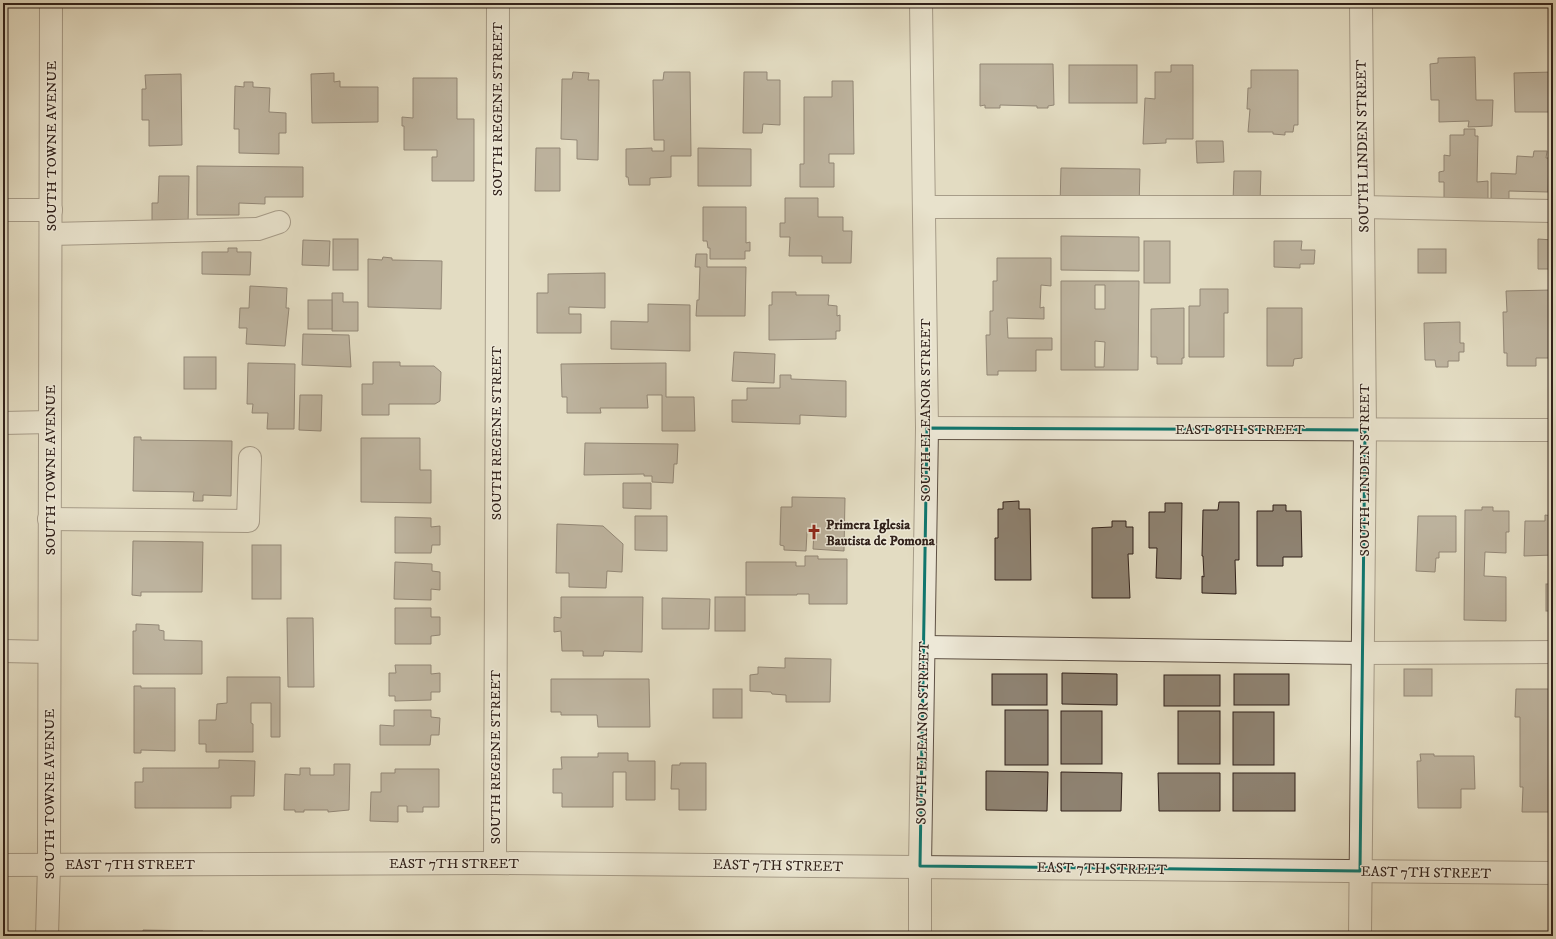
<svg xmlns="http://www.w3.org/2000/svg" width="1556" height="939" viewBox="0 0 1556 939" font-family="'IM FELL DW Pica',serif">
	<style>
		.building { fill: #8e8271; stroke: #31211a; fill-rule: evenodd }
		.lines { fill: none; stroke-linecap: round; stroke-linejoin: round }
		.minor-casing { stroke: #5e5044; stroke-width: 24 }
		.minor { stroke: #ede8d7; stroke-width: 22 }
		.marked { fill: none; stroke: #0f766e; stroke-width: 3; stroke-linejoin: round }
		.labels { text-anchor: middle; stroke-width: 3; stroke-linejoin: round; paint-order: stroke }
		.street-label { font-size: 14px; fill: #31211a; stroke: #ede8d7 }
		.poi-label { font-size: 14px; font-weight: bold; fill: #31211a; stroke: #ede8d7; text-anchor: start }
	</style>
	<rect width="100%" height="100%" fill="#e3dcc2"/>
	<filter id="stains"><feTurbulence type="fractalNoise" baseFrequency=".005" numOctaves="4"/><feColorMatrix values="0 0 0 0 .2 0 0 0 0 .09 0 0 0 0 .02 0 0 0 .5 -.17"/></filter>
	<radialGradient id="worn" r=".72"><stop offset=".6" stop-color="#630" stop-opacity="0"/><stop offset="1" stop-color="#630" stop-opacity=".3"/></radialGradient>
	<!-- building -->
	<g class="building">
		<polygon points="1475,57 1476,100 1493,100 1492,126 1468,127 1469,121 1439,122 1439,100 1431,100 1430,64 1438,63 1438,58"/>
		<polygon points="980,64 1053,64 1054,105 1048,106 1048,108 1037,108 1037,106 1000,105 1000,108 985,108 985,105 980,106"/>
		<rect x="1069" y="65" width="68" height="38"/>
		<polygon points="1171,65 1193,65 1193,139 1166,139 1166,143 1143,144 1145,98 1155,99 1155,72 1171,72"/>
		<polygon points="1251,70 1298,70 1298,125 1294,125 1293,132 1285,132 1285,135 1273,134 1273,132 1248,132 1250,109 1247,109 1248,88 1251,88"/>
		<polygon points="573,72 589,73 588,80 599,80 598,160 577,159 577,140 561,139 562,79 572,79"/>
		<polygon points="664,72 690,72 691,156 671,156 671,177 650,178 650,185 629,185 628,177 626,177 626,149 652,148 652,151 664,151 664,140 654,140 653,80 663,80"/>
		<polygon points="744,72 767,72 767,80 780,80 780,125 763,124 762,133 743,133"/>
		<polygon points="1553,72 1553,112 1515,112 1514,73"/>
		<polygon points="334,73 334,82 340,81 340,87 378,87 378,122 312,123 311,74"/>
		<polygon points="181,74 182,145 149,146 149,120 142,120 142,89 146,89 145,75"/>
		<polygon points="413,78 457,78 457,119 474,119 474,181 432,181 432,157 437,157 437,150 404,150 404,126 402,126 402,117 413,118"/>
		<polygon points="832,81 853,81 854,154 829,154 829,163 834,163 834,187 800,187 800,164 804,164 804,97 832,97"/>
		<polygon points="244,82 253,82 253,87 270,88 269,112 286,113 286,133 279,133 279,154 239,153 239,129 234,129 235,86 244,87"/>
		<polygon points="1464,129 1475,129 1475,136 1478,136 1477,182 1488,181 1488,202 1444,202 1444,182 1439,182 1439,172 1444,171 1444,155 1450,156 1450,135 1464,135"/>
		<polygon points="1196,141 1223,141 1224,162 1197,163"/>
		<polygon points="536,148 560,148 560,191 535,191"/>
		<polygon points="698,148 751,149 751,186 698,186"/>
		<polygon points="1534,151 1547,151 1546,158 1549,158 1548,192 1509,191 1509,203 1491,202 1491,173 1516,174 1517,156 1533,157"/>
		<polygon points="197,166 303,167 303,197 265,197 265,204 239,203 239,215 197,215"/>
		<polygon points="1061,168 1140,169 1139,207 1060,205"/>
		<polygon points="1234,171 1261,171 1260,202 1233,202"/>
		<polygon points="159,176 189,176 188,225 152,225 152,203 158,203"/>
		<polygon points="785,198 818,198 818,217 843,217 843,231 852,231 851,263 822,263 822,256 789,256 790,237 780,237 780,223 785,223"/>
		<polygon points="703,207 746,207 746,243 750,242 750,251 745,251 745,259 710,259 710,248 708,248 707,241 703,241"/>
		<polygon points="1061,236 1139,237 1139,271 1061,270"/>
		<rect x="333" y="239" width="25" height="31"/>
		<polygon points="1538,239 1553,240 1553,269 1538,269"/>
		<polygon points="303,240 330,241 329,266 302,265"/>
		<rect x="1144" y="241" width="26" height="42"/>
		<polygon points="1274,241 1302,241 1301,250 1315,250 1314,264 1300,264 1300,268 1274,267"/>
		<polygon points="228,248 237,248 237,252 251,252 250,275 202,274 202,252 228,252"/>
		<rect x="1418" y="249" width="28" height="24"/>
		<polygon points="696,254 707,254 707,267 746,267 745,316 696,316 697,300 699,300 700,267 695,267"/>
		<polygon points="383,257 392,258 392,260 442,261 441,309 368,307 368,259 382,260"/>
		<polygon points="997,258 1051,258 1051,286 1041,285 1040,308 1044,307 1044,319 1007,318 1008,338 1052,338 1052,350 1036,350 1036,371 998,371 998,375 987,375 986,335 990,335 990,311 993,311 993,281 997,281"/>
		<polygon points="605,273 605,308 569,307 569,314 581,314 581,333 537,333 537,293 548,293 548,274"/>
		<path d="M1061,281H1139L1138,370H1061ZM1095,285H1105V309H1095ZM1095,341L1105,342L1104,367H1095Z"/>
		<polygon points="250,286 287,288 286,308 289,308 285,346 246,344 247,328 239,328 240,308 249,308"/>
		<polygon points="1200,289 1228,289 1228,313 1224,313 1224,357 1189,357 1189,306 1200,306"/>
		<polygon points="1552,290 1553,358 1536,358 1536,366 1507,366 1507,353 1504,353 1503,312 1507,312 1506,291"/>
		<polygon points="772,292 796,292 796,295 829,295 828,305 837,306 837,316 840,315 840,331 836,331 836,339 769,340 769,305 772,305"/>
		<polygon points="332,293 343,293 343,302 358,302 358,331 332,331"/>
		<rect x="308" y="300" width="24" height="29"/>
		<polygon points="648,304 690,305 690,351 611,349 611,321 648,322"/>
		<polygon points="1184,308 1184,358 1182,358 1182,364 1157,364 1157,357 1151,357 1151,309"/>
		<polygon points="1267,308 1302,308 1302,358 1294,359 1293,366 1267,366"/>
		<polygon points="1460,322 1460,343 1464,343 1464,352 1459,352 1459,361 1448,361 1448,367 1436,367 1435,360 1425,360 1424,323"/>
		<polygon points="303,334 349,335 351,367 302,365"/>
		<polygon points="734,352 775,354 774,383 732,381"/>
		<rect x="184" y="357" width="32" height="32"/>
		<polygon points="373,362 400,362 400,366 434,366 441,372 440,401 435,404 389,404 389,415 362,415 362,384 373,384"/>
		<polygon points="248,363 295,364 294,429 267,429 268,413 252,413 253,404 247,404"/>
		<polygon points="666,363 666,397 694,397 695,431 662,431 662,395 647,395 648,408 600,408 601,413 567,413 567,397 562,397 561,364"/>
		<polygon points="780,375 791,375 791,379 846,381 846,417 800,415 800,424 732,422 732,400 747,400 747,388 780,388"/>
		<polygon points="300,395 322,395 321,431 299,430"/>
		<polygon points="134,437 141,437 141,440 232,441 231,496 203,495 203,501 193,501 194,492 133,491"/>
		<polygon points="361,438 420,438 420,470 431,470 431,503 361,502"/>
		<polygon points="585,443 678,444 677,464 674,464 673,483 652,482 652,476 644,476 644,474 584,475"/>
		<polygon points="623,483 651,483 651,509 623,508"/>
		<polygon points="792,497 845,498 844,551 813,549 814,532 807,532 806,551 784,550 784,546 780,545 781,507 792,507"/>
		<polygon points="1019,501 1019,509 1030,509 1031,580 995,580 995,538 998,538 998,509 1003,509 1003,502"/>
		<polygon points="1219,502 1239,502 1239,560 1235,560 1236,594 1202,593 1202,576 1204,577 1203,556 1202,556 1203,510 1218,510"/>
		<polygon points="1165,503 1182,503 1181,579 1156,578 1157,548 1149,548 1149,512 1165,512"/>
		<polygon points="1273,505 1286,505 1286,511 1301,511 1302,557 1283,557 1283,566 1257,566 1257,511 1273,511"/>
		<polygon points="1482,507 1493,507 1493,511 1509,511 1509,532 1506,532 1506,553 1485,552 1484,576 1506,577 1506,621 1464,620 1465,510 1482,510"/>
		<polygon points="1545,515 1553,516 1553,555 1524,556 1525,521 1545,521"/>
		<polygon points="635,516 667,516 667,551 635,550"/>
		<polygon points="1418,516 1456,516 1456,552 1439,552 1439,558 1436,558 1435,572 1416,571"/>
		<polygon points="395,517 431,518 431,527 440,526 440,545 432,545 431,553 395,553"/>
		<polygon points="1112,521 1126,521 1126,527 1133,527 1133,554 1128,554 1130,598 1092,598 1092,528 1112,527"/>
		<polygon points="557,524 603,526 623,544 622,572 607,571 606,588 569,587 569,573 556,573"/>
		<polygon points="133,541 203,542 202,592 141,592 141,596 132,595"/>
		<rect x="252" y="545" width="29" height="54"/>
		<polygon points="805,556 818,556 818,559 847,559 847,604 809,604 809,594 797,594 797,595 746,595 746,562 796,562 796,566 805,566"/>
		<polygon points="395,562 432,564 432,571 440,572 440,590 431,589 431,600 394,599"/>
		<rect x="1546" y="584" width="7" height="27"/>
		<polygon points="561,597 643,597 642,652 604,651 603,656 583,656 583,651 562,651 561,631 554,632 554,617 561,618"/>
		<rect x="715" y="597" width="30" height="34"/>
		<polygon points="662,598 710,599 709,629 662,629"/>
		<polygon points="395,608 431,608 431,617 440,617 440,635 431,636 431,644 395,644"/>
		<polygon points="287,618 313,618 314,687 288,687"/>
		<polygon points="136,624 159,625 159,630 164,631 164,640 202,641 202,674 133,674 133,631 136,631"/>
		<polygon points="785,658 831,659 830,702 786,702 786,695 772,694 771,692 750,691 750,675 758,674 758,667 785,668"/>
		<polygon points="395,665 431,665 431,674 440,673 440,692 431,692 431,700 395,701 395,696 389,696 389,673 396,673"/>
		<rect x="1404" y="669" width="28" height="27"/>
		<polygon points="1062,673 1117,674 1117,705 1062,704"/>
		<rect x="992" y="674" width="55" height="31"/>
		<rect x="1234" y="674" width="55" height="31"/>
		<rect x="1164" y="675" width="56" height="31"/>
		<polygon points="227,677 280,677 280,737 271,737 271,703 251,703 251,723 253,724 253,752 206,752 206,744 199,744 199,720 216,720 217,704 227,703"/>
		<polygon points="551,679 649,679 650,727 598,727 597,715 561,715 561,712 551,712"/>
		<polygon points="134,686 141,686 141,688 175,688 175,751 141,750 141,753 134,753"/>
		<rect x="713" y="689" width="29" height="29"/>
		<polygon points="1516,689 1553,689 1553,812 1522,812 1523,787 1520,787 1520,717 1515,717"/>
		<polygon points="394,710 431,710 431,717 440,718 439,735 431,735 430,745 380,745 380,725 394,726"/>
		<rect x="1005" y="710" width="43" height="55"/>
		<rect x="1061" y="711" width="41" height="53"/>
		<rect x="1178" y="711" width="42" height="53"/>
		<rect x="1233" y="712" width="41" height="53"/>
		<polygon points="598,753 628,753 628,761 655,761 655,800 626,800 626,772 613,772 613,807 562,807 562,793 553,793 553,769 562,769 561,757 598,757"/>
		<polygon points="1420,754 1434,754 1434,756 1474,756 1475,789 1461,789 1461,808 1418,808 1417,761 1421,761"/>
		<polygon points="219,760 255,761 254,796 231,796 231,808 135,808 135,782 143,782 143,768 219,768"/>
		<polygon points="680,763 706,763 706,810 679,810 679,789 671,789 672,765 680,765"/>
		<polygon points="334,764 350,764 349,810 328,812 328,810 304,810 304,812 295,812 295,810 284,810 285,774 300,775 300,768 310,768 310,775 334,775"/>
		<polygon points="395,769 439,769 439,807 423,807 423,812 407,812 407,806 398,806 398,822 370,821 371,792 381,792 381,773 395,773"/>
		<polygon points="986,771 1048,772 1047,811 986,810"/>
		<polygon points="1061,772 1122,773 1121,811 1061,811"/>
		<polygon points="1158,773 1220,773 1220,811 1159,811"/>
		<rect x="1233" y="773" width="62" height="38"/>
		<polygon points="143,930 203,931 203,936 143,936"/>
	</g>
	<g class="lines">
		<!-- minor casing -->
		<g class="minor-casing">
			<g id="minor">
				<polyline points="924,207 1363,207 1553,211"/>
				<polyline points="3,210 51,210"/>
				<polyline points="51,234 258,229 279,222"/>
				<polyline points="3,423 50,422"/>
				<polyline points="927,428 1553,430"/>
				<polyline points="49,519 248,521 250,458"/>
				<polyline points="924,647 1362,653 1553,652"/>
				<polyline points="3,651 49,652"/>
				<polyline points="495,863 498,3"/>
				<polyline points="3,865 495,863 1553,873"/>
				<polyline points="47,936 49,865 51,3"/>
				<polyline points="920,936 920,866 927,428 921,3"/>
				<polyline points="1360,936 1365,430 1361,3"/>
			</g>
		</g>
		<!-- minor -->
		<use href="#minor" class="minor"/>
	</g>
	<!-- marked area -->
	<path d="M0 0H1556V939H0ZM927,428L1365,430L1360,871L920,866Z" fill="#e3dcc2" fill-opacity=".55" fill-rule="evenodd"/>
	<path class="marked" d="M927,428L1365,430L1360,871L920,866Z"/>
	<!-- icons -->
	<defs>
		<g id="church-bare" transform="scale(1.2)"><path d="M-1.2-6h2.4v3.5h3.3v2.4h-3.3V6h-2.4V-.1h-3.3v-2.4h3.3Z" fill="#8f2418" stroke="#ede8d7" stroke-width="2.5" paint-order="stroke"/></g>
	</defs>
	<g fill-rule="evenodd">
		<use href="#church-bare" x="814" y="532"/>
	</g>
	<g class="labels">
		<!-- street labels -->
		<g class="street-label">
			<text transform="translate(497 109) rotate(-90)" y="5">SOUTH REGENE STREET</text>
			<text transform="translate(51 146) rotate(-90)" y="5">SOUTH TOWNE AVENUE</text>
			<text transform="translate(1362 146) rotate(-91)" y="5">SOUTH LINDEN STREET</text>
			<text transform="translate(925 410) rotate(-90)" y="5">SOUTH ELEANOR STREET</text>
			<text x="1240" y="434">EAST 8TH STREET</text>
			<text transform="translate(496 433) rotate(-90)" y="5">SOUTH REGENE STREET</text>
			<text transform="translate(50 470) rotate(-90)" y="5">SOUTH TOWNE AVENUE</text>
			<text transform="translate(1364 470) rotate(-90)" y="5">SOUTH LINDEN STREET</text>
			<text transform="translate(922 733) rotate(-89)" y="5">SOUTH ELEANOR STREET</text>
			<text transform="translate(495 757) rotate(-90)" y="5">SOUTH REGENE STREET</text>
			<text transform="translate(49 794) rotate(-90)" y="5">SOUTH TOWNE AVENUE</text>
			<text x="454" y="868">EAST 7TH STREET</text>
			<text x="130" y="869">EAST 7TH STREET</text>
			<text transform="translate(778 865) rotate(1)" y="5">EAST 7TH STREET</text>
			<text transform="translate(1102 868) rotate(1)" y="5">EAST 7TH STREET</text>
			<text transform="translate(1426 872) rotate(1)" y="5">EAST 7TH STREET</text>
		</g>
		<!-- poi labels -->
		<g class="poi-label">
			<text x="826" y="529">Primera Iglesia<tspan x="826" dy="16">Bautista de Pomona</tspan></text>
		</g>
	</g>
	<!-- margin -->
	<rect width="1556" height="939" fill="none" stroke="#e3dcc2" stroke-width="16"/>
	<rect x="4" y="4" width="1548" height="931" fill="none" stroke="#31211a" stroke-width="2"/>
	<rect x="8" y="8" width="1540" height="923" fill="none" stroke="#31211a"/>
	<rect width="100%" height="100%" filter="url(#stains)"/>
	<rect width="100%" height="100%" fill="url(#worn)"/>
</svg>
